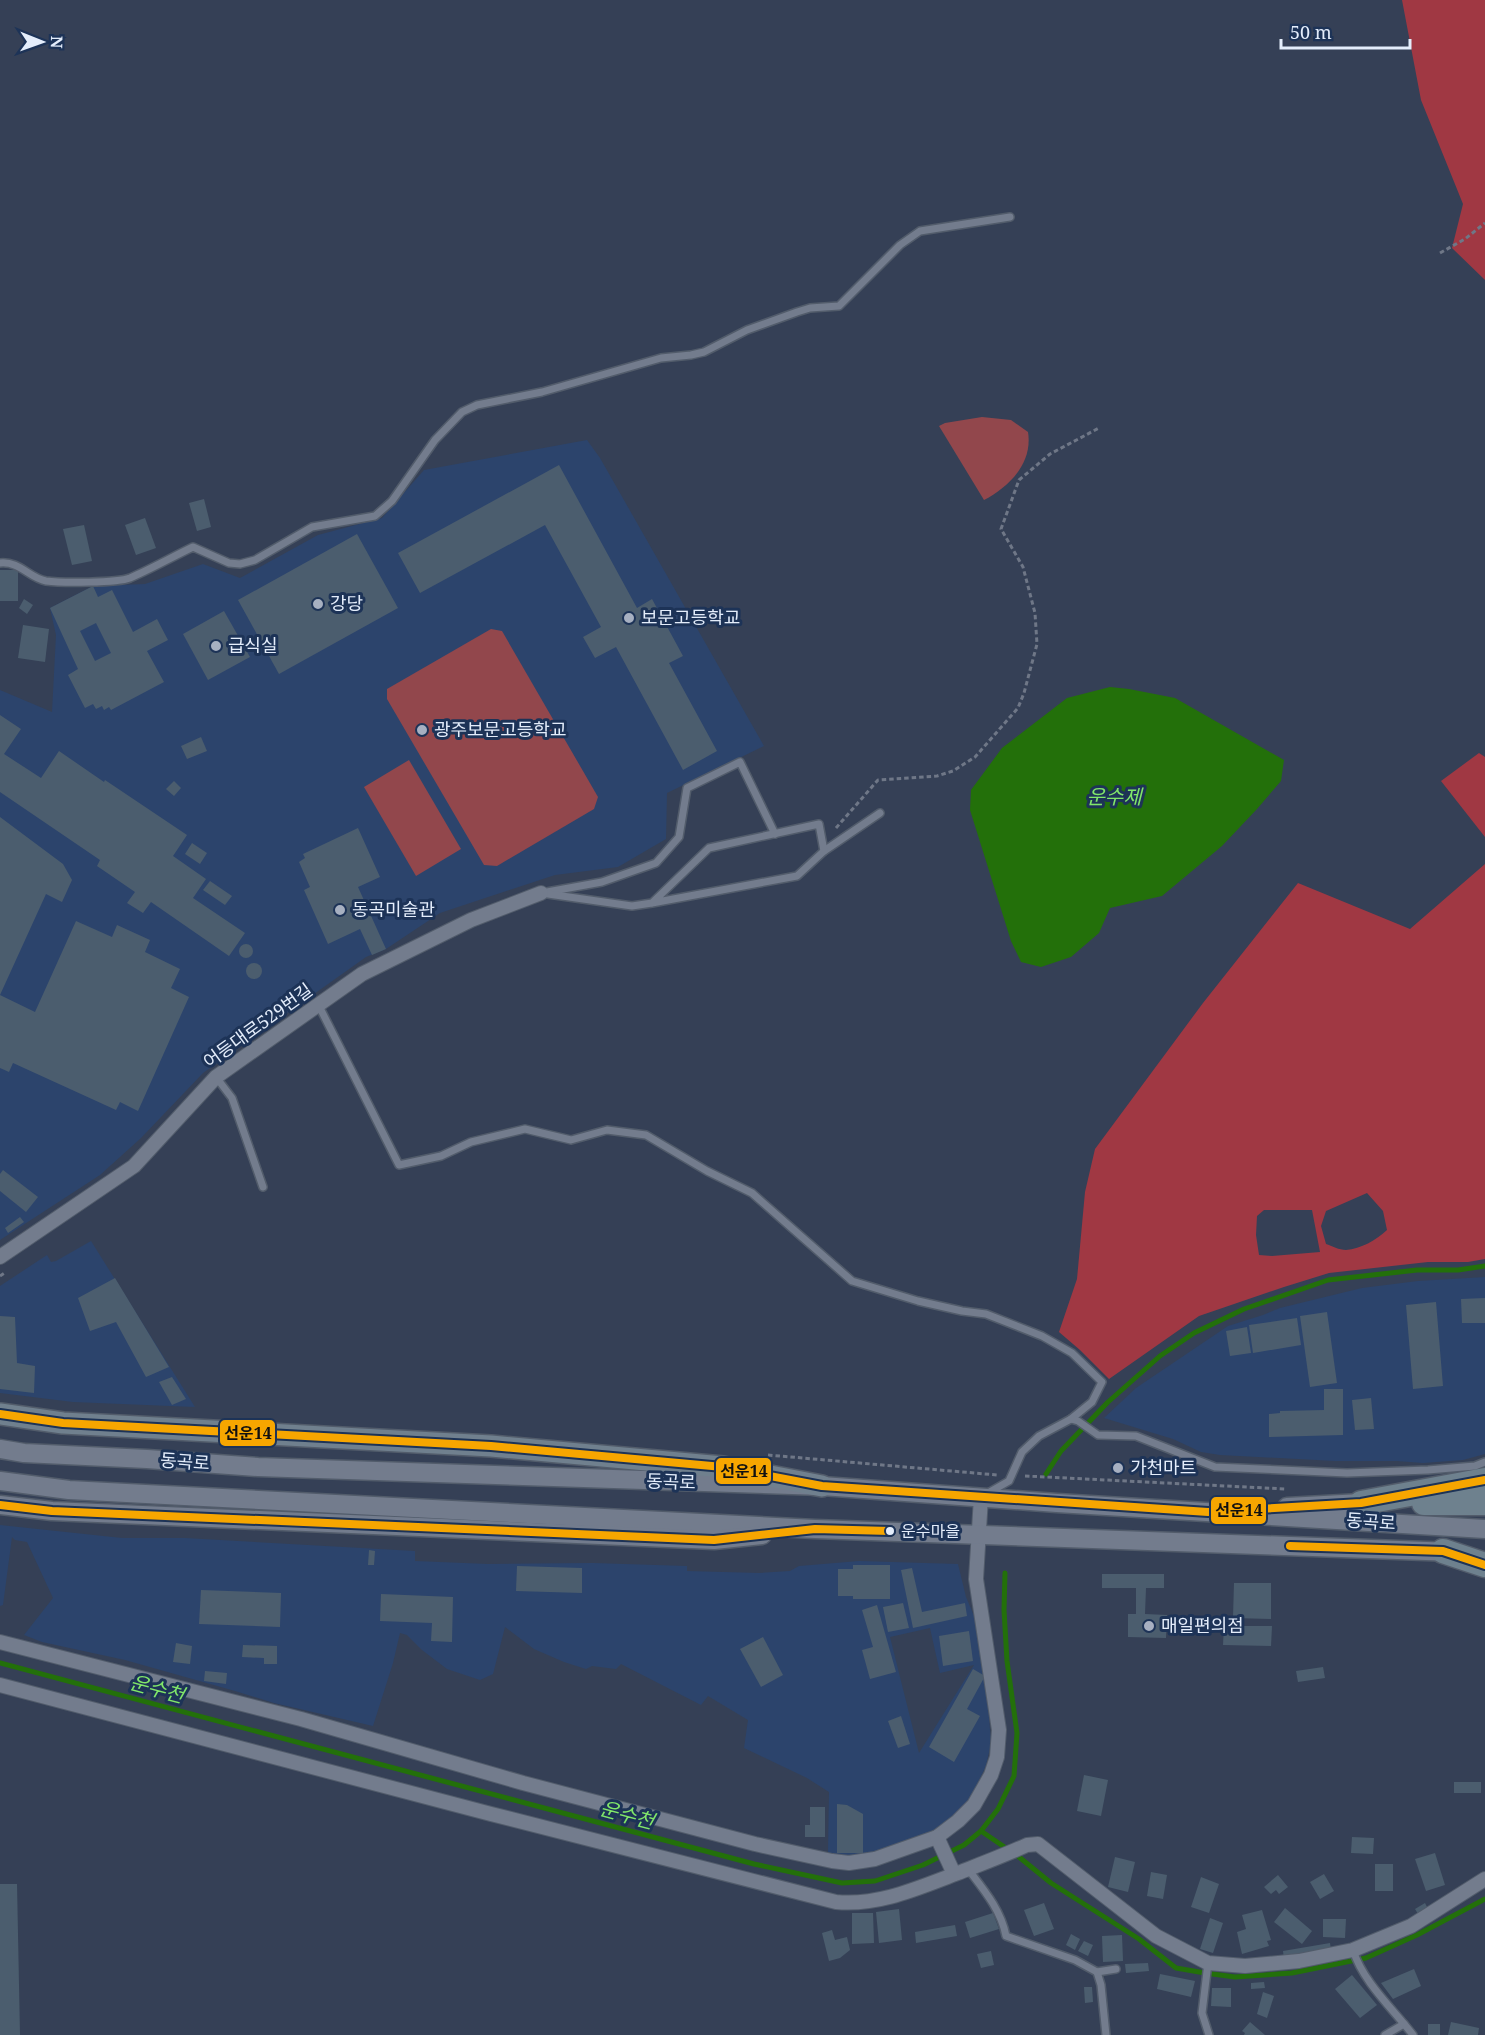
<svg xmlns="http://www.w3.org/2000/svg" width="1485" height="2035" viewBox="0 0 1485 2035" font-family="'Noto Serif','Noto Sans KR',serif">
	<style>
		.built { fill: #2c446c; fill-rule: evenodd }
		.green { fill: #92474c }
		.forest { fill: #a03843; fill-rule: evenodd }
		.water { fill: #23700a }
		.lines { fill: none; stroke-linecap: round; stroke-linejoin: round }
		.stream { stroke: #23700a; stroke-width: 5 }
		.building { fill: #4b5d6e; fill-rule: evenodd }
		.lane-casing { stroke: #525c6b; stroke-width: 10 }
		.street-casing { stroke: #525c6b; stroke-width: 16 }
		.secondary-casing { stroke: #525c6b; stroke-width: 21 }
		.primary-casing { stroke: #525c6b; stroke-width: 24 }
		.highway-casing { stroke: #525c6b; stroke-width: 27 }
		.path { stroke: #6f7787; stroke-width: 3; stroke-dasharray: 4.5 3; stroke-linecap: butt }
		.lane { stroke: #737c8d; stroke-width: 7 }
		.street { stroke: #737c8d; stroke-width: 14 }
		.secondary { stroke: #737c8d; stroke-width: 18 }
		.primary { stroke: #70808e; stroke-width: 21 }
		.highway { stroke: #6e818e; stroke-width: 24 }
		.bus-1-casing { stroke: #1d3357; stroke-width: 12 }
		.bus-1 { stroke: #f7a600; stroke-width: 8 }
		.poi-dot { fill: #a7b0c1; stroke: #1d3357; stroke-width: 2 }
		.bus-dot { fill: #e4edfb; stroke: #1d3357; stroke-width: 2 }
		.labels { text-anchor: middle; stroke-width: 6; stroke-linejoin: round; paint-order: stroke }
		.bus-label { font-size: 16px; fill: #e4edfb; stroke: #1d3357; text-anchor: start }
		.poi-label { font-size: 18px; fill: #e4edfb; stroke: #1d3357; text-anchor: start }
		.street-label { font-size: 18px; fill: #e4edfb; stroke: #1d3357 }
		.water-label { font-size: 20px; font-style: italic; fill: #81e66a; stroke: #1d3357 }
		.line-badge { stroke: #1d3357; stroke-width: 2 }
		.pale-badge-label { font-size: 16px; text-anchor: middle; font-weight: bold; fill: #111 }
	</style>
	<rect width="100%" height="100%" fill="#354056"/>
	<!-- built -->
	<g class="built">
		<polygon points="587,440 600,458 764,746 667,793 666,839 618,867 555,875 440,913 386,949 366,957 203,1073 141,1138 100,1175 0,1240 0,690 52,712 56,635 50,608 93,586 145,584 203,564 240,578 318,535 382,518 424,470"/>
		<polygon points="91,1241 195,1407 73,1402 0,1393 0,1286 47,1255 51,1262 56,1261"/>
		<polygon points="1485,1277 1485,1454 1463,1460 1423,1463 1397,1461 1335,1461 1220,1455 1201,1452 1173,1439 1104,1418 1136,1388 1228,1326 1263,1315 1280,1308 1362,1288 1418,1281"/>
		<path d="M0,1525L122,1538H185L415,1551V1561L488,1564L593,1563L687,1566V1571L759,1573L790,1571L799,1566L859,1561L958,1564L966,1597L974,1616L985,1662L991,1743L986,1766L968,1803L951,1820L934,1830L867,1855L837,1857L828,1852L829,1792L807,1778L744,1748L748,1720L708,1696L701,1705L621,1664L616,1669L592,1666L586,1669L564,1662L534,1649L505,1627L493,1674L480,1680L447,1669L422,1650L407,1635L400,1633L393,1663L373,1726L274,1703L235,1691L125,1660L42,1642L24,1635L53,1598L27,1542L15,1540L12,1537L3,1605L0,1606ZM930,1628L940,1673L974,1665L919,1753L890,1637Z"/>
	</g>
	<!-- green -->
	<g class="green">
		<path d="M982,417L1011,420L1028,432C1033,463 1009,487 984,500L939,426L945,423Z"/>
		<polygon points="491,629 502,631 598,797 594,809 497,866 484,865 387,699 387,689"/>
		<polygon points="409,760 461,849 416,876 364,787"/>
	</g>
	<!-- forest -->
	<g class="forest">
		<polygon points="1402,0 1485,0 1485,280 1452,248 1463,204 1421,100"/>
		<polygon points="1479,753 1485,757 1485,837 1441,781"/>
		<path d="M1485,864V1259L1468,1262H1428L1329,1273L1284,1287L1199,1316L1109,1379L1080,1350L1059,1332L1077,1279L1085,1192L1095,1149L1203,1003L1298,883L1410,929ZM1367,1193L1383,1211L1387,1230C1376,1240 1361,1249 1346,1250C1339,1250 1332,1246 1326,1244L1321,1226L1326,1211ZM1264,1210H1312L1320,1252L1272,1256L1259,1255L1256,1235L1257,1216Z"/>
	</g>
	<!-- water -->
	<polygon class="water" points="1110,687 1129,689 1175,698 1284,760 1281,781 1257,809 1222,846 1162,896 1110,908 1099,933 1071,957 1041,967 1021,962 1011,941 970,810 971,790 1002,748 1067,698"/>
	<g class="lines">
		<!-- stream -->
		<g class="stream">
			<polyline points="1046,1474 1061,1451 1108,1402 1160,1356 1194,1333 1244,1309 1328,1280 1417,1270 1458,1270 1485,1266"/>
			<polyline points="0,1663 754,1864 842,1883 875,1881 923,1865 964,1845 981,1831 998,1809 1014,1776 1017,1733 1007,1661 1004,1610 1005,1573"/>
			<polyline points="981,1831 1019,1857 1051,1883 1139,1939 1176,1968 1205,1973 1235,1977 1292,1973 1366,1958 1417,1935 1485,1899"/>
		</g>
	</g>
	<!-- building -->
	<g class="building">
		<polygon points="559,465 637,608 652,599 683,656 669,663 717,751 683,770 616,647 595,658 583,637 601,627 545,525 420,593 398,553"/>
		<polygon points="204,499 211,527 197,531 189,503"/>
		<polygon points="145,518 156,548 136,555 125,525"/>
		<polygon points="84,525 92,561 72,565 63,529"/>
		<polygon points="357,534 398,608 279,674 238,600"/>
		<rect x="0" y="570" width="18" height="31"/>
		<path d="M93,586L98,597L112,590L133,632L157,619L168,640L147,651L164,682L111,710L109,707L104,710L102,706L96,709L93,704L85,708L68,675L78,669L50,608ZM96,623L111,653L95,661L80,631Z"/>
		<polygon points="24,599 33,605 27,614 19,608"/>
		<polygon points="224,611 250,657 208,680 183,634"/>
		<polygon points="23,625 49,629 45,662 18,658"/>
		<polygon points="0,715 21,729 4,754 41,778 59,751 104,782 105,780 187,835 173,856 206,879 193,898 245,933 229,956 151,902 143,913 127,903 135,892 97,866 100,860 0,792"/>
		<polygon points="201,737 207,751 187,759 181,746"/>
		<polygon points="174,781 181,788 174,796 166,789"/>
		<polygon points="0,817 63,864 72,880 62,902 46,894 0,995 35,1012 76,921 112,937 117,925 150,940 145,952 180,969 171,988 189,997 138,1111 120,1102 116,1110 13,1063 9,1072 0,1068"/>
		<polygon points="358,828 380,877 358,887 386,949 372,955 360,929 328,944 304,890 310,887 299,862 305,858 303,854"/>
		<polygon points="192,843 207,853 200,864 185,854"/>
		<polygon points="210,881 232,896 225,905 203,890"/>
		<circle cx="246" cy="951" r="7"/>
		<circle cx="254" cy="971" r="8"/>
		<polygon points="3,1170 38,1197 26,1212 0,1191 0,1174"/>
		<polygon points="20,1217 24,1222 8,1233 5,1228"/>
		<polygon points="115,1278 169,1367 146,1377 116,1322 90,1331 78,1298"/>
		<polygon points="1485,1298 1485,1323 1462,1323 1461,1299"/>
		<polygon points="1436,1302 1443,1386 1413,1389 1406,1305"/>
		<polygon points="1327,1312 1337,1383 1310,1387 1300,1316"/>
		<polygon points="0,1316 15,1317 17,1363 35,1366 34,1393 0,1389"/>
		<polygon points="1297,1318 1301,1345 1253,1353 1249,1325"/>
		<polygon points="1247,1327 1251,1353 1230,1356 1226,1331"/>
		<polygon points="172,1377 186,1399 172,1405 159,1382"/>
		<polygon points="1324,1389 1343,1389 1343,1435 1269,1437 1269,1414 1280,1413 1280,1411 1324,1410"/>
		<polygon points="1371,1398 1374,1429 1355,1430 1352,1400"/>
		<polygon points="369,1550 375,1551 374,1565 368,1565"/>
		<polygon points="853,1565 890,1565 890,1599 853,1599 853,1596 838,1596 838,1569 853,1569"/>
		<polygon points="517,1566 582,1568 582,1593 516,1591"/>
		<polygon points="912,1568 922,1612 965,1603 967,1616 913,1628 901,1570"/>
		<polygon points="1102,1574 1164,1574 1164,1588 1146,1588 1145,1614 1167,1615 1166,1638 1128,1637 1128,1614 1136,1614 1136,1588 1102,1588"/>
		<polygon points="1234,1583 1271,1583 1271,1619 1233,1618"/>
		<polygon points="201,1590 281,1593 280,1627 199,1624"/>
		<polygon points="381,1594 453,1597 452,1642 431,1641 432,1623 380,1621"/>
		<polygon points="903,1603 909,1628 888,1632 883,1607"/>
		<polygon points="877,1605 896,1672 870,1679 862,1650 873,1647 862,1610"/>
		<polygon points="1224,1626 1272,1626 1271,1646 1223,1645"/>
		<polygon points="969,1631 973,1661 943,1666 939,1636"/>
		<polygon points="763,1637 783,1675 761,1687 740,1649"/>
		<polygon points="176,1643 192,1646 190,1664 173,1662"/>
		<polygon points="243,1645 277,1646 277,1664 264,1664 264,1658 242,1657"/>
		<polygon points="1323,1667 1325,1678 1298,1682 1296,1671"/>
		<polygon points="973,1669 985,1676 967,1709 980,1716 954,1762 929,1747"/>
		<polygon points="205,1671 227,1673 226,1684 204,1681"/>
		<polygon points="901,1716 910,1744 898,1748 888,1721"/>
		<polygon points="1084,1775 1108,1780 1101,1816 1077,1811"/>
		<rect x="1454" y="1782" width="27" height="11"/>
		<polygon points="837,1804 847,1805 863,1814 863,1853 837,1853"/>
		<polygon points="810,1807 825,1807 825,1837 805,1837 805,1825 810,1825"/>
		<polygon points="1352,1837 1374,1838 1373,1854 1351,1853"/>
		<polygon points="1435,1853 1445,1885 1426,1891 1415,1859"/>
		<polygon points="1115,1857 1135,1862 1128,1892 1108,1887"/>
		<rect x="1375" y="1864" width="18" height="27"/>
		<polygon points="1151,1872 1167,1875 1163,1899 1147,1896"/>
		<polygon points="1324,1874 1334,1891 1320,1899 1310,1882"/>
		<polygon points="1278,1875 1288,1887 1279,1894 1276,1890 1271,1894 1264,1887"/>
		<polygon points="1201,1877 1219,1884 1209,1913 1191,1907"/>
		<polygon points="0,1884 17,1884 20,2035 0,2035"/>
		<polygon points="1044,1903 1054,1929 1034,1936 1024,1910"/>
		<polygon points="1425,1903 1428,1909 1418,1914 1415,1909"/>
		<polygon points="1285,1908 1312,1931 1302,1944 1274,1922"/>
		<polygon points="899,1909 902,1940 879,1943 876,1912"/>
		<polygon points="1262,1910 1271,1940 1267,1941 1269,1946 1242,1954 1237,1932 1246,1929 1242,1915"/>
		<polygon points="852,1913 873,1913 874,1943 852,1944"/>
		<polygon points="993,1913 999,1929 970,1938 965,1922"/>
		<polygon points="1210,1918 1223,1923 1213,1953 1200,1949"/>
		<polygon points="1323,1919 1346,1919 1345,1938 1323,1937"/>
		<polygon points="955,1925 957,1936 916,1943 915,1932"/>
		<polygon points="832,1930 835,1940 847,1937 850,1950 840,1958 829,1961 822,1933"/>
		<polygon points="1071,1934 1080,1939 1075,1950 1066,1945"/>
		<polygon points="1122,1935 1123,1961 1103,1962 1102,1936"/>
		<polygon points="1084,1941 1093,1945 1088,1956 1078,1951"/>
		<polygon points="1330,1943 1331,1950 1284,1959 1283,1951"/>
		<polygon points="991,1951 994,1965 981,1968 977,1954"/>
		<polygon points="1148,1963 1149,1971 1126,1973 1125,1964"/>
		<polygon points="1414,1969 1421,1986 1393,1999 1381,1983"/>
		<polygon points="1160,1974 1195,1981 1191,1997 1157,1989"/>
		<polygon points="1352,1975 1377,2005 1360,2018 1335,1989"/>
		<polygon points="1264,1982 1265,1988 1251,1989 1251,1983"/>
		<polygon points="1084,1987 1092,1987 1093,2002 1085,2003"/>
		<polygon points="1212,1988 1231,1988 1231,2007 1211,2006"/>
		<polygon points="1263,1992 1274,1996 1267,2018 1257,2014"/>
		<polygon points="1250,2022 1265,2035 1244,2035 1245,2033 1242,2031"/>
		<polygon points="1451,2022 1479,2028 1478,2035 1448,2035"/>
		<rect x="1428" y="2024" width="12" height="11"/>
	</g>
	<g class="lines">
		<!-- lane casing -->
		<g class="lane-casing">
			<g id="lane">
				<path d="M0,563C20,561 29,578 46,581C61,583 117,583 130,578C151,569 172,557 193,547L229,563L240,564L255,560L312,527L375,516L392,501L435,440L462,412L477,405L542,392L661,358L691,355L704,352L747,330L797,312L810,308L839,306L900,245L920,231L1010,217"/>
				<polyline points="824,851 880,813"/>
				<polyline points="547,892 602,882 656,863 679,837 687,788 740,762 775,834"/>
				<polyline points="541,893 632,906 652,903 797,876 824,851 819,824 709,848 652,903"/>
				<polyline points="318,1004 399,1165 441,1156 471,1142 525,1129 571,1140 607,1130 646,1135 707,1171 752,1193 852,1281 918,1301 962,1311 986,1314 1042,1336 1072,1353 1102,1382 1092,1402 1071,1419"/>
				<polyline points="216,1077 232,1098 263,1187"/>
				<polyline points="988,1493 1009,1481 1022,1452 1039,1436 1071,1419 1078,1421 1098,1435 1136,1436 1215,1467 1347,1473 1428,1470 1475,1466 1485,1462"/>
				<path d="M968,1869C984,1890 1001,1910 1006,1936L1075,1960L1097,1972L1101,1985L1106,2035"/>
				<path d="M1353,1950C1363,1982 1393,2009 1413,2035"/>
				<polyline points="1208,1963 1202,2013 1209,2035"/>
				<polyline points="1097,1972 1116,1969"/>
				<polyline points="1385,2035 1404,2024"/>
			</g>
		</g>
		<!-- street casing -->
		<g class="street-casing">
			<g id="street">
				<polyline points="0,1257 134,1166 216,1077 362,974 471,920 541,893"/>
				<polyline points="0,1642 301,1719 523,1783 755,1844 832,1861 849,1863 875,1859 937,1837 958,1821 974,1805 991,1775 997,1757 999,1730 976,1579 981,1497"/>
				<path d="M0,1685L491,1814L836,1902C879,1906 918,1888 958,1873C981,1864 1005,1855 1027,1845L1038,1844L1156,1936L1208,1963L1245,1966L1299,1961L1353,1950L1411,1926L1485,1879"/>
				<polyline points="937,1837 954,1874"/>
			</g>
		</g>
		<!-- secondary casing -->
		<g class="secondary-casing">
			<g id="secondary">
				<polyline points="0,1449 24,1453 147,1459 258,1467 822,1486 1057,1503 1485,1529"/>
				<polyline points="0,1481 69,1490 815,1529 1454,1552"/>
				<polyline points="0,1505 52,1511 714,1540 762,1535"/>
				<polyline points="1287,1507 1361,1503"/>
			</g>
		</g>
		<!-- primary casing -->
		<g class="primary-casing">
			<polyline id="primary" points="0,1414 63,1423 491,1446 723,1467 822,1486"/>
		</g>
		<!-- highway casing -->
		<g class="highway-casing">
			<g id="highway">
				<polyline points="1361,1503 1485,1480"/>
				<polyline points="1424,1503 1485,1503"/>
				<polyline points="1443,1551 1485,1565"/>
			</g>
		</g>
		<!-- path -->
		<g class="path">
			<polyline points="1440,253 1465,239 1485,223"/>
			<polyline points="836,828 878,780 937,776 953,771 975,757 1018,708 1024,693 1037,644 1035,613 1023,567 1001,529 1019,480 1050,454 1099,428"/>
			<polyline points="0,1276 6,1272"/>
			<polyline points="768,1455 997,1475"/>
			<polyline points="1025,1476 1285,1489"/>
		</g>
		<!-- lane -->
		<use href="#lane" class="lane"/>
		<!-- street -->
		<use href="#street" class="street"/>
		<!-- secondary -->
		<use href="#secondary" class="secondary"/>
		<!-- primary -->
		<use href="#primary" class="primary"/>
		<!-- highway -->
		<use href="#highway" class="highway"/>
		<!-- bus-1 casing -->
		<g class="bus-1-casing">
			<g id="bus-1">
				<polyline points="0,1414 63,1423 491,1446 723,1467 822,1486 1208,1512 1361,1503 1485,1480"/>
				<polyline points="0,1505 52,1511 714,1540 815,1529 890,1531"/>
				<polyline points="1290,1546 1443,1551 1485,1565"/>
			</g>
		</g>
		<!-- bus-1 -->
		<use href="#bus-1" class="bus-1"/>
	</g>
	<!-- markers -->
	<g class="poi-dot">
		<circle cx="318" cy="604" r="6"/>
		<circle cx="629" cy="618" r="6"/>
		<circle cx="216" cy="646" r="6"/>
		<circle cx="422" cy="730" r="6"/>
		<circle cx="340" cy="910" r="6"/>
		<circle cx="1118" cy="1468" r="6"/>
		<circle cx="1149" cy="1626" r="6"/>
	</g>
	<circle class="bus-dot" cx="890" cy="1531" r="5"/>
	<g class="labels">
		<!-- bus labels -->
		<g class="bus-label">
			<text x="901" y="1537">운수마을</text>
		</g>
		<!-- poi labels -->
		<g class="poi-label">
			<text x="330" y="610">강당</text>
			<text x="641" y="624">보문고등학교</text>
			<text x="228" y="652">급식실</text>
			<text x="434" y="736">광주보문고등학교</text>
			<text x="352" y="916">동곡미술관</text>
			<text x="1130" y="1474">가천마트</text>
			<text x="1161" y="1632">매일편의점</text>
		</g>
		<!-- street labels -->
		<g class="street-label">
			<text transform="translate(258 1026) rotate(-36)" y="6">어등대로529번길</text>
			<text transform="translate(185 1462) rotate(4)" y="6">동곡로</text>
			<text transform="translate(671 1482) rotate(2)" y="6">동곡로</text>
			<text transform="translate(1371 1522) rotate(4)" y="6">동곡로</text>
		</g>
		<!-- water labels -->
		<g class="water-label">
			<text x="1114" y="804">운수제</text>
			<text transform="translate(157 1689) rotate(15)" y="7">운수천</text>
			<text transform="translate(627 1815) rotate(15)" y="7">운수천</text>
		</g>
	</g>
	<g class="line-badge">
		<rect x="219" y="1419" width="57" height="28" rx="6" fill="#f7a600"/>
		<rect x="715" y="1457" width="57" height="28" rx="6" fill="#f7a600"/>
		<rect x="1210" y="1496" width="57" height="29" rx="6" fill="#f7a600"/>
	</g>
	<g class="pale-badge-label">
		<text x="248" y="1439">선운14</text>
		<text x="744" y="1477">선운14</text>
		<text x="1239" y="1516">선운14</text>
	</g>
	<!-- north arrow -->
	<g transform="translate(42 42) rotate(91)" stroke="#1d3357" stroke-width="4.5" paint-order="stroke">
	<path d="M0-4.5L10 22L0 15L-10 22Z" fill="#e4edfb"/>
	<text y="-9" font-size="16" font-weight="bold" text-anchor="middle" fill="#e4edfb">N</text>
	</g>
	<!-- scale -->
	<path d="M1281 39v9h129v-9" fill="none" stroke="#e4edfb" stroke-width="3"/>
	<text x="1290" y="39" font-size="18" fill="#e4edfb" stroke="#1d3357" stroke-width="4.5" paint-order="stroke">50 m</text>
</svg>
